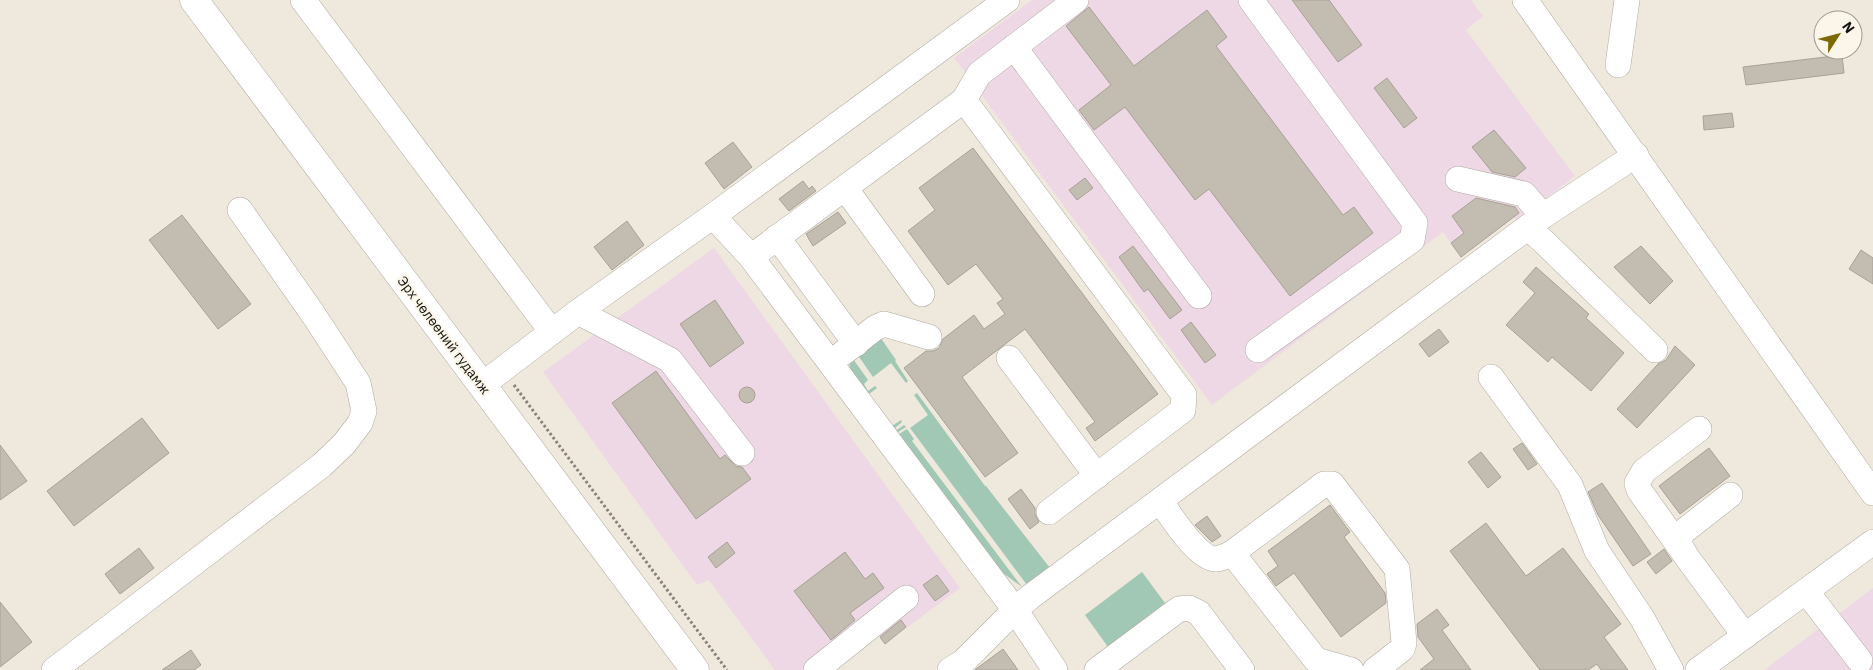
<svg xmlns="http://www.w3.org/2000/svg" width="1873" height="670" viewBox="0 0 1873 670" font-family="'IBM Plex Sans',sans-serif">
	<style>
		.industrial { fill: #eed8e5 }
		.green { fill: #a0c8b5 }
		.building { fill: #c2bcb1; stroke: #a7a196 }
		.lines { fill: none; stroke-linecap: round; stroke-linejoin: round }
		.minor-casing { stroke: #b0aa9f; stroke-width: 26 }
		.major-casing { stroke: #b0aa9f; stroke-width: 29 }
		.path { stroke: #86827a; stroke-width: 3; stroke-dasharray: 2.5 2.5; stroke-linecap: butt }
		.minor { stroke: #fff; stroke-width: 25 }
		.major { stroke: #fff; stroke-width: 28 }
		.labels { text-anchor: middle; stroke-width: 4.5; stroke-linejoin: round; paint-order: stroke }
		.street-label { font-size: 14px; fill: #13110d; stroke: #fcf5ea }
	</style>
	<rect width="100%" height="100%" fill="#efe8dd"/>
	<!-- industrial -->
	<g class="industrial">
		<polygon points="1032,0 1471,0 1483,16 1466,30 1575,176 1517,220 1514,217 1461,257 1443,232 1212,405 954,58"/>
		<polygon points="714,248 960,588 885,644 879,636 832,670 775,670 709,580 697,585 543,372"/>
		<polygon points="1873,588 1873,670 1764,670"/>
	</g>
	<!-- green -->
	<g class="green">
		<polygon points="878,334 896,360 895,361 908,381 906,383 891,363 873,377 855,351"/>
		<polygon points="851,356 868,380 864,384 868,391 875,386 877,388 869,394 849,370"/>
		<polygon points="917,393 985,486 986,486 1050,568 1027,585 910,428 928,415 914,395"/>
		<polygon points="901,420 902,422 895,428 897,430 904,425 906,427 898,432 899,434 907,429 914,439 912,441 1022,587 996,568 892,426"/>
		<polygon points="1142,572 1165,603 1108,647 1085,615"/>
	</g>
	<!-- building -->
	<g class="building">
		<polygon points="1292,0 1329,0 1362,45 1338,62"/>
		<polygon points="1089,7 1134,66 1207,10 1227,37 1216,46 1343,215 1354,207 1373,233 1290,296 1209,189 1195,200 1125,107 1094,130 1079,110 1111,85 1066,26"/>
		<polygon points="1842,55 1844,73 1746,85 1743,67"/>
		<polygon points="1387,78 1417,118 1404,128 1374,88"/>
		<polygon points="1732,113 1734,127 1704,130 1703,116"/>
		<polygon points="1494,130 1526,168 1515,177 1492,172 1472,147"/>
		<polygon points="733,142 752,167 724,189 705,163"/>
		<polygon points="973,148 1158,394 1095,441 1086,428 1095,422 1025,329 962,377 1018,453 985,477 904,368 926,351 933,351 939,348 943,339 974,315 984,329 1005,314 997,303 1003,299 976,264 948,285 908,231 935,210 919,188"/>
		<polygon points="1085,178 1093,188 1077,200 1069,190"/>
		<polygon points="803,181 809,189 812,186 816,191 789,211 779,199"/>
		<polygon points="1476,198 1515,207 1519,213 1461,257 1451,243 1464,233 1452,216"/>
		<polygon points="838,212 846,223 813,246 806,234"/>
		<polygon points="182,215 251,304 218,329 149,240"/>
		<polygon points="627,221 644,245 612,270 594,247"/>
		<polygon points="1133,246 1182,310 1170,319 1148,289 1144,292 1119,257"/>
		<polygon points="1641,246 1673,281 1650,304 1614,267"/>
		<polygon points="1861,250 1873,258 1873,284 1849,269"/>
		<polygon points="1536,267 1589,314 1586,318 1624,353 1591,391 1552,357 1548,362 1506,325 1535,293 1523,282"/>
		<polygon points="715,300 744,343 710,367 680,324"/>
		<polygon points="1191,322 1216,355 1205,363 1181,330"/>
		<polygon points="1439,329 1449,342 1429,357 1419,344"/>
		<polygon points="1675,346 1695,365 1637,428 1617,409 1658,364 1666,360"/>
		<polygon points="656,371 720,459 725,455 736,466 742,467 751,479 696,519 612,403"/>
		<circle cx="747" cy="395" r="8"/>
		<polygon points="142,418 169,453 74,526 47,491"/>
		<polygon points="1522,443 1537,464 1528,470 1513,449"/>
		<polygon points="0,445 27,481 0,500"/>
		<polygon points="1709,448 1730,476 1680,514 1659,486"/>
		<polygon points="1481,452 1501,477 1488,488 1468,462"/>
		<polygon points="1602,483 1651,554 1633,566 1598,515 1588,492"/>
		<polygon points="1021,489 1035,508 1035,514 1039,522 1030,529 1008,499"/>
		<polygon points="1330,505 1350,532 1344,537 1385,593 1386,603 1341,637 1294,573 1276,586 1267,574 1278,566 1268,551"/>
		<polygon points="1207,516 1221,536 1212,542 1195,525"/>
		<polygon points="1486,523 1526,576 1563,548 1621,624 1604,637 1628,670 1601,670 1597,664 1588,670 1540,670 1450,551"/>
		<polygon points="727,542 735,553 716,568 708,557"/>
		<polygon points="139,548 154,568 120,594 105,574"/>
		<polygon points="1664,549 1672,561 1656,574 1647,562"/>
		<polygon points="845,552 865,579 873,573 884,588 850,613 855,620 831,640 794,591"/>
		<polygon points="937,575 949,591 935,601 923,585"/>
		<polygon points="0,602 32,642 0,667"/>
		<polygon points="1437,609 1449,625 1442,630 1471,670 1420,670 1434,659 1418,637 1417,624"/>
		<polygon points="901,620 906,627 885,644 880,637"/>
		<polygon points="1003,649 1018,670 975,670 976,669"/>
		<polygon points="191,650 201,665 194,670 162,670"/>
	</g>
	<g class="lines">
		<!-- minor casing -->
		<g class="minor-casing">
			<g id="minor">
				<polyline points="303,0 552,332"/>
				<polyline points="1251,0 1415,223 1412,240 1258,350"/>
				<polyline points="1525,0 1873,493"/>
				<polyline points="1014,47 1199,296"/>
				<polyline points="1618,65 1627,0"/>
				<polyline points="964,100 1184,395 1183,410 1049,512"/>
				<polyline points="1458,179 1524,194 1543,216"/>
				<polyline points="845,188 922,294"/>
				<polyline points="713,216 751,257 1015,610 1055,670"/>
				<polyline points="1528,228 1543,241 1655,350"/>
				<polyline points="777,237 856,344"/>
				<polyline points="751,257 964,100 979,74 1076,0"/>
				<polyline points="578,312 670,360 742,453"/>
				<polyline points="843,353 875,328 884,324 929,337"/>
				<polyline points="1009,358 1097,476"/>
				<polyline points="1491,377 1570,485 1597,551 1642,618 1671,670"/>
				<polyline points="482,385 578,312 713,216 1007,0"/>
				<polyline points="1730,495 1684,531 1679,538 1680,545 1686,556 1745,636"/>
				<path d="M1160,501C1171,516 1198,560 1217,559C1222,558 1228,555 1232,553L1324,484H1332L1397,569L1404,643L1402,649L1375,670"/>
				<polyline points="1232,553 1316,660 1351,670"/>
				<polyline points="1684,553 1639,490 1637,483 1644,471 1699,429"/>
				<polyline points="1806,591 1860,661"/>
				<polyline points="54,670 322,465 344,444 360,423 364,411 358,383 313,314 240,210"/>
				<polyline points="816,670 906,598"/>
				<polyline points="950,670 963,662 1015,610 1030,597 1543,216 1636,155"/>
				<polyline points="1097,670 1179,609 1189,608 1199,613 1242,670"/>
				<polyline points="1698,670 1873,542"/>
			</g>
		</g>
		<!-- major casing -->
		<g class="major-casing">
			<polyline id="major" points="194,0 695,670"/>
		</g>
		<!-- path -->
		<polyline class="path" points="514,385 727,670"/>
		<!-- minor -->
		<use href="#minor" class="minor"/>
		<!-- major -->
		<use href="#major" class="major"/>
	</g>
	<g class="labels">
		<!-- street labels -->
		<g class="street-label">
			<text transform="translate(444 335) rotate(53)" y="5">Эрх чөлөөний гудамж</text>
		</g>
	</g>
	<!-- north arrow -->
	<g transform="translate(1838 35) rotate(54)"><circle r="24" fill="#fcf5ea" stroke="#9f9a92"/>
	<path d="M0-4L9 19L0 12L-9 19Z" fill="#7d6900"/>
	<text y="-8" font-size="14" font-weight="bold" text-anchor="middle" fill="#13110d">N</text>
	</g>
</svg>
